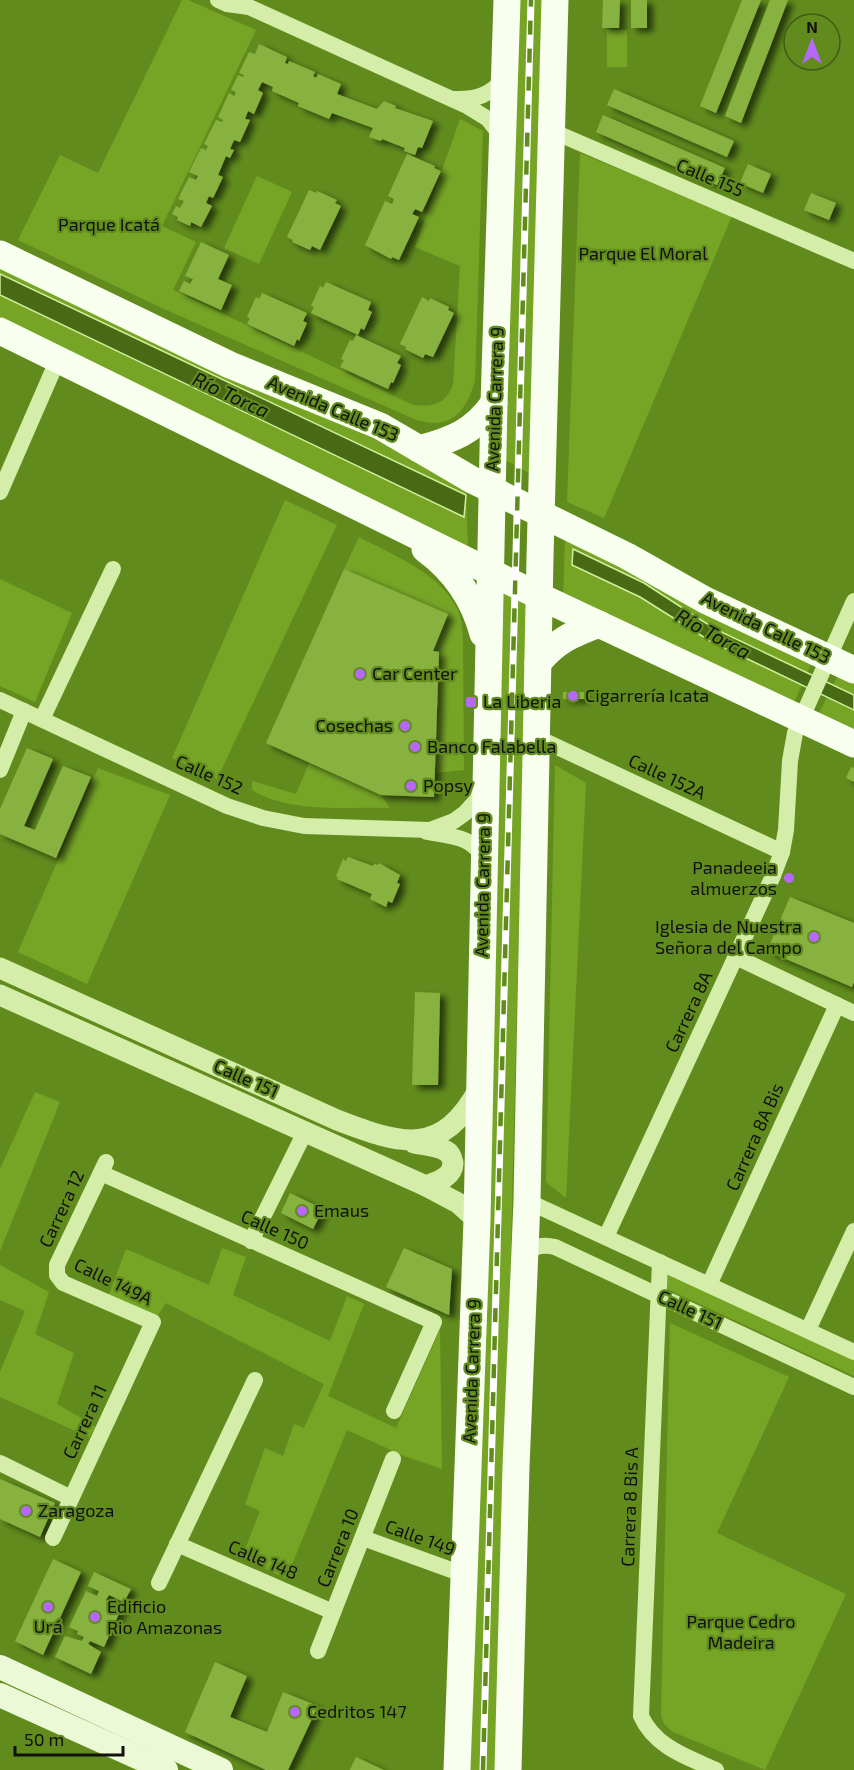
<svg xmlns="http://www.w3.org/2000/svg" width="854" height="1770" viewBox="0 0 854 1770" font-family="'Exo 2',sans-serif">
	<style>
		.green { fill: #76a526 }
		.water { fill: #486a14; stroke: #d1ee9d; stroke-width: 1.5 }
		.building { fill: #88b241; filter: url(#shadow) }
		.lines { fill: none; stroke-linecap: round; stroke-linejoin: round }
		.minor { stroke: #d4eda9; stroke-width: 16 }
		.tertiary { stroke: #d4eda9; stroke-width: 21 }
		.secondary { stroke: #ebf9d6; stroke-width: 24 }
		.primary { stroke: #f8ffef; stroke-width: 27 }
		.rail-casing { stroke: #fff; stroke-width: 7 }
		.rail { stroke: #618c1d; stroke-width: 4.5; stroke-dasharray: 14; stroke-linecap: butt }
		.poi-dot { fill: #b768fc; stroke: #618c1d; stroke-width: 2 }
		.labels { text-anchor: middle; stroke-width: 4.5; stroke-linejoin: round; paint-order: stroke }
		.street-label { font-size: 18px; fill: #111; stroke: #618c1d }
		.park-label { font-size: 18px; fill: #111; stroke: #618c1d }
		.poi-label { font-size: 18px; fill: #111; stroke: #618c1d; text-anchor: start }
		.water-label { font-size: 20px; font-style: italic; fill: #111; stroke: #618c1d }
	</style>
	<defs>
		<filter id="shadow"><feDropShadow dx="6" dy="4" stdDeviation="3" flood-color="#0009"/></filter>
	</defs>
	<rect width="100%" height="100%" fill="#618c1d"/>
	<!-- green -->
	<g class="green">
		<path d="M182,0H188L256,30L162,226L196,242L173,290L413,405C434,407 445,404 453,385L460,266L415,247L460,119L483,131L475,381C465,414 450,431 414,419L164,309L18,240L60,155L98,173Z"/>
		<polygon points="518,0 543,0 531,474 505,460"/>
		<rect x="607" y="30" width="20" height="37"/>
		<polygon points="580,153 732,216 604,518 567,502"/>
		<polygon points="257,176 292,192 259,264 224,248"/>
		<polygon points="0,265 335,415 466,489 468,549 0,322"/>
		<polygon points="285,500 337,525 217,779 172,758"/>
		<path d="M359,537C393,555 442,574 458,611C463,623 463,636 463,648L464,770L435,773L439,652L433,651L448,614L344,569Z"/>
		<polygon points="565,539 811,664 793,705 563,600"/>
		<polygon points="0,579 72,613 35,702 0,686"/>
		<polygon points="504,593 527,601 498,1770 468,1770 499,610"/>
		<polygon points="840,671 854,677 854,733 818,715"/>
		<path d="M309,763L381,795L390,808C347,807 290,813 252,790V781L296,794Z"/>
		<polygon points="555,765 586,783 566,1198 546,1182"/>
		<polygon points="98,768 170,795 87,984 18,952"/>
		<polygon points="35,1092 60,1102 0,1251 0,1169"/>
		<polygon points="222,1248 246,1257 233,1295 330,1341 347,1296 364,1304 328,1396 396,1428 440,1330 442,1469 404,1456 347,1430 286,1579 242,1557 260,1511 245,1504 265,1448 283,1456 294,1424 304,1428 324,1384 166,1303 156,1318 108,1297 126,1249 209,1285"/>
		<polygon points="0,1265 49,1292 35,1334 74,1353 57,1404 96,1427 89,1437 0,1397 0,1372 25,1311 0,1300"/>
		<polygon points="666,1272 854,1358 854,1376 665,1288"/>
		<polygon points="670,1323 789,1377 717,1533 846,1594 765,1770 673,1732 664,1724 661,1715"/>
	</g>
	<!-- water -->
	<g class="water">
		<polygon points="0,274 466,495 464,517 0,295"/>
		<polygon points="573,549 644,583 715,629 854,695 854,710 710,641 640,597 572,565"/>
	</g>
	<!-- building -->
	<g class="building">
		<polygon points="603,0 620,0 619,28 602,28"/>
		<rect x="631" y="0" width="16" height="28"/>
		<polygon points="742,0 761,0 716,113 700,106"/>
		<polygon points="770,0 788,0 741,123 725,116"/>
		<polygon points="259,44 287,57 285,63 288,64 289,61 315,72 313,76 316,78 318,74 341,84 337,94 377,109 384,101 396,106 395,108 433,121 422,148 418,147 415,155 404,151 405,148 382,139 381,141 369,137 373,128 332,113 329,119 298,106 299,103 272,91 273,87 262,82 258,90 263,93 254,114 248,111 245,119 250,120 240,142 234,140 230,149 234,150 230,158 226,156 218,175 223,177 213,198 209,196 206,203 212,206 201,227 191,222 190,226 177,220 178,217 172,214 176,206 180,208 184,201 178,199 189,177 196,180 198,176 189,172 201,148 206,150 208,146 204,144 216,120 222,122 223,120 218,117 229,93 234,96 236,92 231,90 238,75 243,77 244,75 239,73 249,52 255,54"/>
		<polygon points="614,89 734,141 727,157 607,105"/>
		<polygon points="603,115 725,168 717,185 596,132"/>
		<polygon points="407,154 435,166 434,168 441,171 422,212 415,209 414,211 412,214 419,217 399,260 392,257 391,259 365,245 385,201 392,204 393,202 394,199 388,196"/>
		<polygon points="748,164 771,174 763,193 740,183"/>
		<polygon points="309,190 316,193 317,191 337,200 335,203 341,206 320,250 312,246 310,250 292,242 293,240 287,237"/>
		<polygon points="811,193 836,203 829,220 804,210"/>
		<polygon points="201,242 229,255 218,279 232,285 221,310 179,291 184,281 190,284 193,279 185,276"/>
		<polygon points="326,282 371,302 368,310 372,312 364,330 361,328 358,335 311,313 314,307 311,306 320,286 323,288"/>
		<polygon points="262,293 307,313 303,321 307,323 299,341 297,339 294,346 247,324 250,318 247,317 256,297 259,299"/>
		<polygon points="422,297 429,301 430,298 449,307 448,310 454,313 433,357 425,354 423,358 405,349 406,347 400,344"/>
		<polygon points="356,335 401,356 397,363 401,365 393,383 391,382 388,389 340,367 344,360 341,359 350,340 353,341"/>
		<polygon points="344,569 448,614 433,651 439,652 434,797 381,795 266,743"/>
		<rect x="563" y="692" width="21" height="7"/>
		<polygon points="27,748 53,759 24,826 35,830 63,766 91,777 56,858 0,834 0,809"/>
		<polygon points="851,767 854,768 854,782 846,778"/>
		<polygon points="348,857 373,866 374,864 378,865 379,863 400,875 397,883 400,884 392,903 388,901 386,907 370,899 372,894 337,879 338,877 336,876 343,859 346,861"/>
		<polygon points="790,897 854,923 854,982 852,987 767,951"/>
		<polygon points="415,992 440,993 438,1085 412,1085"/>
		<polygon points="290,1193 323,1209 313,1229 281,1213"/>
		<polygon points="404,1248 452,1269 449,1315 386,1287"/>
		<polygon points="0,1479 55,1503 40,1537 0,1519"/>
		<polygon points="53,1559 81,1572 43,1655 15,1641"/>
		<polygon points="94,1572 131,1589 124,1602 109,1595 106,1600 122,1607 104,1647 90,1641 88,1644 101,1652 91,1674 55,1657 65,1636 82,1641 84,1637 77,1634 78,1631 69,1627 86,1591 97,1596 99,1591 88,1586"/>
		<polygon points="215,1662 247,1676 230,1717 267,1732 283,1692 318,1706 288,1770 266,1770 185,1732"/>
		<polygon points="356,1757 384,1770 350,1770"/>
	</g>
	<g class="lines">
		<!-- minor -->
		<g class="minor">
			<polyline points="218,0 227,4 249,7 467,106 488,119 502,137"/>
			<path d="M454,99C476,100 491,95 504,78"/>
			<polyline points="552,131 854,261"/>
			<polyline points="0,492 58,359"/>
			<polyline points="0,700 227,806 263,818 304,826 430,830 454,821 465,813 475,802 482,787"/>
			<polyline points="42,719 113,569"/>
			<polyline points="536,737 782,852"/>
			<polyline points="0,770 24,711"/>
			<path d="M427,832C448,836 476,836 483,860"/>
			<polyline points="736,957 854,1013"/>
			<polyline points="101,1173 434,1322 394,1411"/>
			<polyline points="527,1201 854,1352"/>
			<polyline points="606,1237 773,876 782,852 786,830 790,761 795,733 854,601"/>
			<polyline points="251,1241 305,1132"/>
			<path d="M525,1253C536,1246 543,1244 555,1247L854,1387"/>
			<path d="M660,1262L641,1716C655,1747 687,1757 716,1770"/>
			<polyline points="709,1285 837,1005"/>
			<polyline points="808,1330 854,1231"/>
			<polyline points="0,1463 71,1498"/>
			<polyline points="53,1538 153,1322 63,1283 57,1275 57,1265 106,1162"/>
			<polyline points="363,1538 465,1575"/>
			<polyline points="177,1544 333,1612"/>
			<polyline points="159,1583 255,1380"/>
			<polyline points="318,1651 393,1459"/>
		</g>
		<!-- tertiary -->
		<g class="tertiary">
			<path d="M0,968L337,1120C402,1145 442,1158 480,1087"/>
			<polyline points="0,995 426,1186 458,1203 477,1220"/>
			<path d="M414,1143C424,1145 438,1146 446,1151C450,1153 452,1158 453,1163C453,1177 437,1182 426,1186"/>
		</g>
		<!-- secondary -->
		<g class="secondary">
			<polyline points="0,1667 221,1770"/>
			<polyline points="0,1695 166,1770"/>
		</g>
		<!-- primary -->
		<g class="primary">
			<polyline points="0,254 230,365 380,426 474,481 627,556 705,600 854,670"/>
			<polyline points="0,331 539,596 854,744"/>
			<path d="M419,449C452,440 474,432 494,403"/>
			<path d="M425,549C455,571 474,599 483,634"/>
			<path d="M538,663C556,641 572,634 599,624"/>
			<polyline points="457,1770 477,1220 494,403 507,0"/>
			<polyline points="508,1770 516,1467 527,1201 540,557 555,0"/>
		</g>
		<!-- rail casing -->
		<g class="rail-casing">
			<polyline id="rail" points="483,1770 531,0"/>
		</g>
		<!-- rail -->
		<use href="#rail" class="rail"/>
	</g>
	<!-- markers -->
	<g class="poi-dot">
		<circle cx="360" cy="674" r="6"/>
		<circle cx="573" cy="696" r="6"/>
		<rect x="465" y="696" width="12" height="12" rx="3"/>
		<circle cx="405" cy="726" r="6"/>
		<circle cx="415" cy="747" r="6"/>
		<circle cx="411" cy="786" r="6"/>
		<circle cx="789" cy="878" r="6"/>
		<circle cx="814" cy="937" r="6"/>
		<circle cx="302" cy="1211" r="6"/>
		<circle cx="26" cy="1511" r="6"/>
		<circle cx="48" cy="1607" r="6"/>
		<circle cx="95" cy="1617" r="6"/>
		<circle cx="295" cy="1712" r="6"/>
	</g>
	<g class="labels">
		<!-- street labels -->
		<g class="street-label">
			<text transform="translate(710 178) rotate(23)" y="6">Calle 155</text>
			<text transform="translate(495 399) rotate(-88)" y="6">Avenida Carrera 9</text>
			<text transform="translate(333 409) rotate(23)" y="6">Avenida Calle 153</text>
			<text transform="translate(766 628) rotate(26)" y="6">Avenida Calle 153</text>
			<text transform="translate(209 775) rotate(24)" y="6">Calle 152</text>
			<text transform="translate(667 777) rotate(25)" y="6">Calle 152A</text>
			<text transform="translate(483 885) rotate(-89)" y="6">Avenida Carrera 9</text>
			<text transform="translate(689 1012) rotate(-65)" y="6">Carrera 8A</text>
			<text transform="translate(246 1079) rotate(24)" y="6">Calle 151</text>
			<text transform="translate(755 1137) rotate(-66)" y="6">Carrera 8A Bis</text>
			<text transform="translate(62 1209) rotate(-65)" y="6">Carrera 12</text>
			<text transform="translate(275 1230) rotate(24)" y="6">Calle 150</text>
			<text transform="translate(113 1282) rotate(26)" y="6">Calle 149A</text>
			<text transform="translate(690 1310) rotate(25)" y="6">Calle 151</text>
			<text transform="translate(472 1371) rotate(-88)" y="6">Avenida Carrera 9</text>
			<text transform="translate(85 1422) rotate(-65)" y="6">Carrera 11</text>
			<text transform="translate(630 1507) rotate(-88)" y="6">Carrera 8 Bis A</text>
			<text transform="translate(420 1538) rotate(20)" y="6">Calle 149</text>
			<text transform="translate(338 1548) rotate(-68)" y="6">Carrera 10</text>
			<text transform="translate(263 1560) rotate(23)" y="6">Calle 148</text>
		</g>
		<!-- park labels -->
		<g class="park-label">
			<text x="109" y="231">Parque Icatá</text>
			<text x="643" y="260">Parque El Moral</text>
			<text x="741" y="1628">Parque Cedro<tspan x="741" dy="21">Madeira</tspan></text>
		</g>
		<!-- poi labels -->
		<g class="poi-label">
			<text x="372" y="680">Car Center</text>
			<text x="585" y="702">Cigarrería Icata</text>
			<text x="483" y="708">La Liberia</text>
			<text x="393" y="732" text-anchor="end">Cosechas</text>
			<text x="427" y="753">Banco Falabella</text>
			<text x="423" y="792">Popsy</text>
			<text x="777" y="874" text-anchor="end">Panadeeia<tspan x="777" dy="21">almuerzos</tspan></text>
			<text x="802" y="933" text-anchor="end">Iglesia de Nuestra<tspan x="802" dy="21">Señora del Campo</tspan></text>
			<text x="314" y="1217">Emaus</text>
			<text x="38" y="1517">Zaragoza</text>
			<text x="107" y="1613">Edificio<tspan x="107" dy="21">Rio Amazonas</tspan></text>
			<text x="48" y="1633" text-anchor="middle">Urá</text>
			<text x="307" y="1718">Cedritos 147</text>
		</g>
		<!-- water labels -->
		<g class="water-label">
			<text transform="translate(231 395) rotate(25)" y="7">Río Torca</text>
			<text transform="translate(713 634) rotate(29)" y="7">Río Torca</text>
		</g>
	</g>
	<!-- north arrow -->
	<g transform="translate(812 42)"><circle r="28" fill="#618c1d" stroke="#415b18" stroke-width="1.5"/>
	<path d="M0-4.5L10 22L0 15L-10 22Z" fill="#b768fc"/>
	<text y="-9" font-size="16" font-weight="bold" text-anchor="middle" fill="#111111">N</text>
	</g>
	<!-- scale -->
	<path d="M15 1746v9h108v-9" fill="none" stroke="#111111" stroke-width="3"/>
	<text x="24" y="1746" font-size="18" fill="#111111" stroke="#618c1d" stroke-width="4.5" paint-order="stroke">50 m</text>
</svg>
